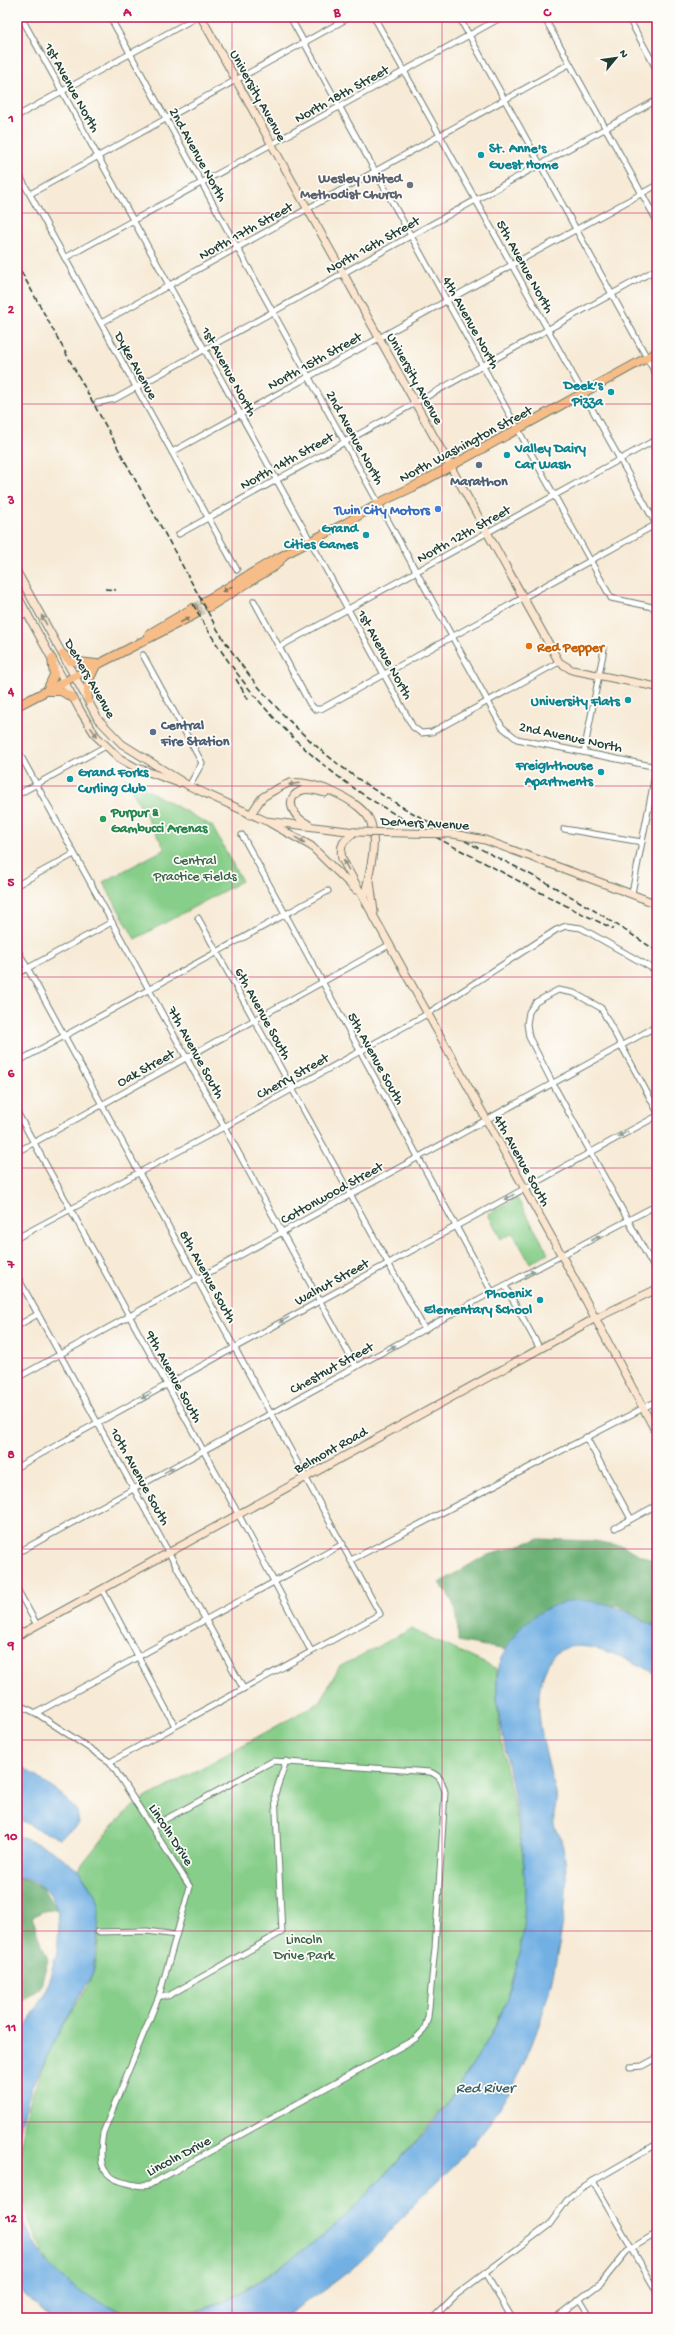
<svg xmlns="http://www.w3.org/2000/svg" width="674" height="2335" viewBox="0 0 674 2335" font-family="'Gochi Hand',sans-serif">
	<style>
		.green { fill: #86ce89; stroke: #52865e }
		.forest { fill: #6cb175; stroke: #467754 }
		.water { fill: #72b0e4; stroke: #48768c }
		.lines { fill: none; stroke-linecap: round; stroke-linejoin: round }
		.primary-tunnel { stroke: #ccc7b6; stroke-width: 8; stroke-dasharray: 8 4; stroke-linecap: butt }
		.street-casing { stroke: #6b7a6d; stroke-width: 7 }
		.secondary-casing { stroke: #6b7a6d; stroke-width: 9 }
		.primary-casing { stroke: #6b7a6d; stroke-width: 10 }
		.street { stroke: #fff; stroke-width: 5 }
		.secondary { stroke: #fce5cf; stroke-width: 7 }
		.primary { stroke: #f7bd88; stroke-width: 8 }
		.rail { stroke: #1f3d34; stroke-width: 1.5; stroke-dasharray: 6 3; stroke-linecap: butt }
		.secondary-bridge-casing { stroke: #6b7a6d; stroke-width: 9; stroke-linecap: butt }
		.secondary-bridge { stroke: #fce5cf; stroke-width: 7 }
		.oneway { fill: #80775a }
		.oneway2 { fill: #8e9182 }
		.oneway3 { fill: #8f9e9a }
		.grid { fill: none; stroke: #c2185b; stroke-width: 1; stroke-opacity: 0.55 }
		.culture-dot { fill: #0f9aa8; stroke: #fdfcf7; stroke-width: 1.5 }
		.worship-dot { fill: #6b7280; stroke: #fdfcf7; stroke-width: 1.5 }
		.service-dot { fill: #5c6f8a; stroke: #fdfcf7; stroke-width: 1.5 }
		.shop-dot { fill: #3f7fe0; stroke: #fdfcf7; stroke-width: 1.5 }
		.food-dot { fill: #e8710a; stroke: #fdfcf7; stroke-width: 1.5 }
		.leisure-dot { fill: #2e9e5b; stroke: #fdfcf7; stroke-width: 1.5 }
		.labels { text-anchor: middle; stroke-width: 3.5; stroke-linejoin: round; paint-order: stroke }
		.street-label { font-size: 14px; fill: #1f3d34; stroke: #fdfcf7 }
		.culture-label { font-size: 14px; font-weight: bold; fill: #0d838f; stroke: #fdfcf7; text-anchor: end }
		.worship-label { font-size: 14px; font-weight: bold; fill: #5b616d; stroke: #fdfcf7; text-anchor: end }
		.service-label { font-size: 14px; font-weight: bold; fill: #4e5e75; stroke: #fdfcf7 }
		.shop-label { font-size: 14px; font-weight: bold; fill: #366cbe; stroke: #fdfcf7; text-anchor: end }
		.food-label { font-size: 14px; font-weight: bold; fill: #c56008; stroke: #fdfcf7; text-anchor: start }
		.leisure-label { font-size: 14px; font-weight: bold; fill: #27864d; stroke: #fdfcf7; text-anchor: start }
		.park-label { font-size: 14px; fill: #396149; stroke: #fdfcf7 }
		.water-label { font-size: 15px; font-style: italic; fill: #386069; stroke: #fdfcf7 }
		.neatline { fill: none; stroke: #c2185b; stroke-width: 1.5 }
		.grid-label { font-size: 13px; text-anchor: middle; font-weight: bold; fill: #c2185b }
	</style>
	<rect width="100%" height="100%" fill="#fdfcf7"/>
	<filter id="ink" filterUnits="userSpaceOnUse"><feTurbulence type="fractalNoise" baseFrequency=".025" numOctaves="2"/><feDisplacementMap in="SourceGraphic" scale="8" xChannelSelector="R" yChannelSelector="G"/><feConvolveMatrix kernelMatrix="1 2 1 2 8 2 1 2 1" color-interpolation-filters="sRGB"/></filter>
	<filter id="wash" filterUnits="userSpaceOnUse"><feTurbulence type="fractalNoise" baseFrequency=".012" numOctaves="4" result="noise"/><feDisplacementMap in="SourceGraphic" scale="16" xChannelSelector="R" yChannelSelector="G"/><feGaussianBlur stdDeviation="0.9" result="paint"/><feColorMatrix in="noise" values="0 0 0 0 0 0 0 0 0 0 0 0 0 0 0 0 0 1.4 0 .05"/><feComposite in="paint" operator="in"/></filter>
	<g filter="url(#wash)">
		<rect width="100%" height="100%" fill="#f7ead6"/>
		<!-- green -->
		<g class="green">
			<polygon points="124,777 212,826 242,881 135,939 103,882 165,849"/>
			<polygon points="517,1198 548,1253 530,1263 513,1233 501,1239 488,1214"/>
			<path d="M411,1629L497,1669C493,1738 517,1799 524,1867C527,1904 524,1948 513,1983C489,2055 430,2129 378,2182C364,2197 350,2213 335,2227C317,2242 298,2254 279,2267C241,2294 201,2318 153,2316C115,2315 73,2296 50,2265C0,2185 19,2108 62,2027C71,2010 87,1992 93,1973C99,1955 101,1909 93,1891C89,1884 83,1876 78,1869C103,1839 124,1804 162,1790L320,1702L339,1667Z"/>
		</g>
		<!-- forest -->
		<g class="forest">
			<path d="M539,1539L594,1541L623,1546L657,1563V1628L617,1605L519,1629L506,1650L458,1641C458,1615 457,1603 439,1583L483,1557Z"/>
			<polygon points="17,1877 41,1887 57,1909 45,1911 32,1917 48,1960 40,1988 23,2000 17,2009"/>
		</g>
		<!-- water -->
		<g class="water">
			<path d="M574,1600C611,1601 625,1610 657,1628V1675C634,1662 572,1628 551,1659C529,1692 542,1736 550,1771C551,1779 555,1785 556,1793C558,1803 551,1819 555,1828C556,1832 560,1834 561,1839C571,1875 565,1913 558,1950C544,2028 515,2101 459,2160C447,2173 433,2185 421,2197C397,2221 376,2250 349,2271C329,2288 305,2301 284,2318H49L25,2295L17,2285V2195C23,2237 53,2278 91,2298C113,2309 136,2318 161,2317C208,2315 244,2292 280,2267C299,2253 318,2241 335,2226C348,2215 359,2202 371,2190C390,2170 408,2151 426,2131C445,2109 468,2072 484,2047C517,1993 528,1928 524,1866C521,1828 513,1790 506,1753C501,1725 492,1691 500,1663C511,1628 540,1606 574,1600Z"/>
			<polygon points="17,1763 62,1795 77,1811 79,1824 60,1838 43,1832 17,1818"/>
			<polygon points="17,1836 49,1848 78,1869 95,1894 99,1911 98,1932 93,1973 63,2025 31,2088 17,2140 17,2043 45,1992 57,1953 59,1926 57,1909 50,1894 36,1883 17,1876"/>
		</g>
	</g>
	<g filter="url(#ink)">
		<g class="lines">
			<!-- primary-tunnel -->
			<g class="primary-tunnel">
				<polyline points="193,608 205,601"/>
				<polyline points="196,614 209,607"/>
			</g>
			<!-- street casing -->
			<g class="street-casing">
				<g id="street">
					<polyline points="21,17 413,727 421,733 432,732 559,662"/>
					<polyline points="110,17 502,727 517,739 657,767"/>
					<polyline points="290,17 611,598 657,608"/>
					<polyline points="374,17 657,526"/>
					<polyline points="459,17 657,376"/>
					<polyline points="544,17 657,221"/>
					<polyline points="628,17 657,70"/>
					<polyline points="17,116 197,17"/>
					<polyline points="17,171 237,570"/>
					<polyline points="30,194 350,17"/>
					<polyline points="65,258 502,17"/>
					<polyline points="101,323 569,64"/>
					<polyline points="97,403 115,399 657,100"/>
					<polyline points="172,452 657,185"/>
					<polyline points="179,534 657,269"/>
					<polyline points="254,601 310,704 315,709 321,709 655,525"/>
					<polyline points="17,618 27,613"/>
					<polyline points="279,647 657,439"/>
					<polyline points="143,655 202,763 189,786"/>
					<polyline points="17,749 356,1367"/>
					<polyline points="584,752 604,649"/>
					<polyline points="17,795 106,746"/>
					<polyline points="564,829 642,842"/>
					<polyline points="242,835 492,1292"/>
					<polyline points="17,885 74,854"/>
					<polyline points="632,893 657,765"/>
					<polyline points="198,918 425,1330"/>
					<polyline points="17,949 380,1614 110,1762"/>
					<polyline points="17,974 112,922"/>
					<polyline points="17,1062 328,891"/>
					<polyline points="657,1111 601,1008 574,993 558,990 536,1002 529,1012 527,1024 529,1037 553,1084 657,1273"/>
					<polyline points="17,1112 235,1508 311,1651"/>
					<polyline points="17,1152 389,945"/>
					<polyline points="17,1238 224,1127 427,1014 556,930 566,926 581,928 657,971"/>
					<polyline points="17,1276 243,1688"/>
					<polyline points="505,1286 540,1349"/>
					<polyline points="17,1326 38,1314"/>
					<polyline points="17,1378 657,1026"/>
					<polyline points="586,1437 631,1519"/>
					<polyline points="17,1467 657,1116"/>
					<polyline points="615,1528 657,1505"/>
					<polyline points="17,1553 492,1292 657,1205"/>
					<polyline points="351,1560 657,1401"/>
					<polyline points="17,1589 37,1625"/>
					<polyline points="102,1589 175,1726"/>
					<path d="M17,1704L36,1713L110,1762L190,1887L159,1996L103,2133C99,2159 98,2177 127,2183C135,2185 141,2187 149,2185L415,2039L424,2030L428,2017L435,1948L445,1792C442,1782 441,1776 430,1772L273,1761L153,1826"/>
					<polyline points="36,1713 343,1544"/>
					<polyline points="98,1932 147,1931 176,1935"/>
					<polyline points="159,1996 168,1996 282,1932 275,1794 286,1761"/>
					<polyline points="630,2067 642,2066 657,2058"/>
					<polyline points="593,2181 657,2292"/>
					<polyline points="485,2273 512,2318"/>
					<polyline points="580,2300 591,2318"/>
					<polyline points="433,2318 456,2295 549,2225 568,2199 581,2188 657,2144"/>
					<polyline points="555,2318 602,2282 627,2251 657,2233"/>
				</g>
			</g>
			<!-- secondary casing -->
			<g class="secondary-casing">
				<g id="secondary">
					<polyline points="201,17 559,662 572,670 657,687"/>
					<polyline points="17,572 98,719 122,744 189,786 266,821 355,832"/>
					<polyline points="17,595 81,712 96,736 119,758 135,767 179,783"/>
					<path d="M250,815C255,809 258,802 263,797C269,793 283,785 290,783C311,779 364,801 371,823C378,846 368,876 364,899"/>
					<polyline points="270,823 311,846 356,890"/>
					<path d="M308,824C293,818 282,797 303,790C310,788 318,791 325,793"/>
					<path d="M355,832C344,840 339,844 342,859L562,1256L657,1434"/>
					<polyline points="370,881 374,912"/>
					<polyline points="613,887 657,904"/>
					<polyline points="17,1636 594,1319 657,1289"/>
				</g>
			</g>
			<!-- primary casing -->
			<g class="primary-casing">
				<g id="primary">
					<polyline points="205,601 272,561 346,523 385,500 413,487 657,352"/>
					<polyline points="209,607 275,566 283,557"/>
					<polyline points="149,634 193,608"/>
					<polyline points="63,654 70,661 96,664"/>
					<polyline points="48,688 54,675 52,659"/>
					<polyline points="48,691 61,691 73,698"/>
					<polyline points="88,700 88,682 96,665"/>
					<polyline points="17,706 196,614"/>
				</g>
			</g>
			<!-- street -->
			<use href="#street" class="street"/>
			<!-- secondary -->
			<use href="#secondary" class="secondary"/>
			<!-- primary -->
			<use href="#primary" class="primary"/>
			<!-- rail -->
			<g class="rail">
				<path d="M17,264L216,627C254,690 308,746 370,787C428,825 493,854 554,887C589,906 623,929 657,951"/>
				<polyline points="105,589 116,590"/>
				<path d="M193,604C234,680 292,747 364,795C402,820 443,841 483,862C526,885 569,908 614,929"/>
				<polyline points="236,679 249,701"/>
			</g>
			<!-- secondary-bridge casing -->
			<g class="secondary-bridge-casing">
				<polyline id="secondary-bridge" points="355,832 453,834 485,840 613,887"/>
			</g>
			<!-- secondary-bridge -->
			<use href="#secondary-bridge" class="secondary-bridge"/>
		</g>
		<!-- one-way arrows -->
		<defs><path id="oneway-solid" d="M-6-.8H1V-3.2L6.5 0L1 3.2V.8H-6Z"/></defs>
		<g class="oneway">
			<use href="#oneway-solid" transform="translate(227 589) rotate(152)"/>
			<use href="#oneway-solid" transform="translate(185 620) rotate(-29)"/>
		</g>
		<g class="oneway2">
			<use href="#oneway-solid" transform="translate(44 620) rotate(-119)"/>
			<use href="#oneway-solid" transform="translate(94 732) rotate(53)"/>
			<use href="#oneway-solid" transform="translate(294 784) rotate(172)"/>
			<use href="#oneway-solid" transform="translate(300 840) rotate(30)"/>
			<use href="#oneway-solid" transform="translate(346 865) rotate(-119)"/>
		</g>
		<g class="oneway3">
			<use href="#oneway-solid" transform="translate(623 1134) rotate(152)"/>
			<use href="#oneway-solid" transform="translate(509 1197) rotate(152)"/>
			<use href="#oneway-solid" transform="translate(596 1238) rotate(-28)"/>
			<use href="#oneway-solid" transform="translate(530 1273) rotate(-27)"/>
			<use href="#oneway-solid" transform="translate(284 1320) rotate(151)"/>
			<use href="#oneway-solid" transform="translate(391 1348) rotate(-29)"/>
			<use href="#oneway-solid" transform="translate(146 1396) rotate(151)"/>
			<use href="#oneway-solid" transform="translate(169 1470) rotate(-29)"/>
		</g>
	</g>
	<!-- grid -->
	<path class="grid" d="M232,17V2318M442,17V2318M17,213H657M17,404H657M17,595H657M17,786H657M17,977H657M17,1168H657M17,1358H657M17,1549H657M17,1740H657M17,1931H657M17,2122H657"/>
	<!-- markers -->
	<g class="culture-dot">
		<circle cx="481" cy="155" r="4"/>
		<circle cx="611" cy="392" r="4"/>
		<circle cx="507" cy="455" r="4"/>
		<circle cx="366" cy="535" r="4"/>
		<circle cx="628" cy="700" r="4"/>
		<circle cx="601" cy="772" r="4"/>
		<circle cx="70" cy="779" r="4"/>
		<circle cx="540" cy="1300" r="4"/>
	</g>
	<circle class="worship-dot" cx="410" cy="185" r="4"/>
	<g class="service-dot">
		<circle cx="479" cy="465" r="4"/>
		<circle cx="153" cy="732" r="4"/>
	</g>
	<circle class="shop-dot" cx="438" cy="509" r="4"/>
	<circle class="food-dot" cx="529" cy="646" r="4"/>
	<circle class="leisure-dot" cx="103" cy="819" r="4"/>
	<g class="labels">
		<!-- street labels -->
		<g class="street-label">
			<text transform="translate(73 87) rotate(61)" y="5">1st Avenue North</text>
			<text transform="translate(341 93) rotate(-29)" y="5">North 18th Street</text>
			<text transform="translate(259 95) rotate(61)" y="5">University Avenue</text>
			<text transform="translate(199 154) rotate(61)" y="5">2nd Avenue North</text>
			<text transform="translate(245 230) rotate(-29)" y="5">North 17th Street</text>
			<text transform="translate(372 244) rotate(-29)" y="5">North 16th Street</text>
			<text transform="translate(526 266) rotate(61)" y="5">5th Avenue North</text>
			<text transform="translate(472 322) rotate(61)" y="5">4th Avenue North</text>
			<text transform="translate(314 360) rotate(-29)" y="5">North 15th Street</text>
			<text transform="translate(137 365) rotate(61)" y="5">Dyke Avenue</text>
			<text transform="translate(230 371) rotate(61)" y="5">1st Avenue North</text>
			<text transform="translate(416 378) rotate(61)" y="5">University Avenue</text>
			<text transform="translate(356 437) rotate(61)" y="5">2nd Avenue North</text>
			<text transform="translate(465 443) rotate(-28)" y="5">North Washington Street</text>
			<text transform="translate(286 460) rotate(-29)" y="5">North 14th Street</text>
			<text transform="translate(463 533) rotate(-29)" y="5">North 12th Street</text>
			<text transform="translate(386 654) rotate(61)" y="5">1st Avenue North</text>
			<text transform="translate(91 678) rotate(60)" y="5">DeMers Avenue</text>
			<text transform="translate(571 736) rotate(12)" y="5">2nd Avenue North</text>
			<text transform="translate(425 822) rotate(3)" y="5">DeMers Avenue</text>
			<text transform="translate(264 1013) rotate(61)" y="5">6th Avenue South</text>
			<text transform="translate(197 1052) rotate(61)" y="5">7th Avenue South</text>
			<text transform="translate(377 1058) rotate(61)" y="5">5th Avenue South</text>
			<text transform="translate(145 1067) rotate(-29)" y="5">Oak Street</text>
			<text transform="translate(292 1075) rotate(-29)" y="5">Cherry Street</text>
			<text transform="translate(523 1160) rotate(61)" y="5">4th Avenue South</text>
			<text transform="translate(331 1192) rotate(-29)" y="5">Cottonwood Street</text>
			<text transform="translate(209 1276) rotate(61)" y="5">8th Avenue South</text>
			<text transform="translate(331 1281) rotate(-29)" y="5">Walnut Street</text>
			<text transform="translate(331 1367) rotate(-29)" y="5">Chestnut Street</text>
			<text transform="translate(175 1376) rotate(61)" y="5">9th Avenue South</text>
			<text transform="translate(330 1449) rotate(-29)" y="5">Belmont Road</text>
			<text transform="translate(141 1476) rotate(61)" y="5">10th Avenue South</text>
			<text transform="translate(172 1834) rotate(57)" y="5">Lincoln Drive</text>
			<text transform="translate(178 2155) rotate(-28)" y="5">Lincoln Drive</text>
		</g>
		<!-- culture labels -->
		<g class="culture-label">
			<text x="489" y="152" text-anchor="start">St. Anne's<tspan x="489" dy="16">Guest Home</tspan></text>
			<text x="603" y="389">Deek’s<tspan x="603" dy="16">Pizza</tspan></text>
			<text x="515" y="452" text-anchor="start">Valley Dairy<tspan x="515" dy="16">Car Wash</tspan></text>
			<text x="358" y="532">Grand<tspan x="358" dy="16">Cities Games</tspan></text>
			<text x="620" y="705">University Flats</text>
			<text x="593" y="769">Freighthouse<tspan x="593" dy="16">Apartments</tspan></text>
			<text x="78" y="776" text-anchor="start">Grand Forks<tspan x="78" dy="16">Curling Club</tspan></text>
			<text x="532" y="1297">Phoenix<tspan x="532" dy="16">Elementary School</tspan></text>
		</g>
		<!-- worship labels -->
		<g class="worship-label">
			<text x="402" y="182">Wesley United<tspan x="402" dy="16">Methodist Church</tspan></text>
		</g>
		<!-- service labels -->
		<g class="service-label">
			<text x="479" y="485">Marathon</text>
			<text x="161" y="729" text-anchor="start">Central<tspan x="161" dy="16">Fire Station</tspan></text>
		</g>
		<!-- shop labels -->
		<g class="shop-label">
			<text x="430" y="514">Twin City Motors</text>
		</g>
		<!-- food labels -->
		<g class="food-label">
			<text x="537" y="651">Red Pepper</text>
		</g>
		<!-- leisure labels -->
		<g class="leisure-label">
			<text x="111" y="816">Purpur &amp;<tspan x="111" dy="16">Gambucci Arenas</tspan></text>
		</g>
		<!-- park labels -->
		<g class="park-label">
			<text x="195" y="864">Central<tspan x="195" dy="16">Practice Fields</tspan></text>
			<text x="304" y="1943">Lincoln<tspan x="304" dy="16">Drive Park</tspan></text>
		</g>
		<!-- water labels -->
		<g class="water-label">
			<text x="485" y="2092">Red River</text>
		</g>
	</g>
	<!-- margin -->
	<rect width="674" height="2335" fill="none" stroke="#fdfcf7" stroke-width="44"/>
	<!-- north arrow -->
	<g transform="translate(616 58) rotate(61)" stroke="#fdfcf7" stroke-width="3" paint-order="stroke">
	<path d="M0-3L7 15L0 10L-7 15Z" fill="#1f3d34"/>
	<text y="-6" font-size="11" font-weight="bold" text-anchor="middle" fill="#1f3d34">N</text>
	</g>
	<rect x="22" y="22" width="630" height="2291" class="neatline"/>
	<g class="grid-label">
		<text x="127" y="16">A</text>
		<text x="337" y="16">B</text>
		<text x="547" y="16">C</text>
		<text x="11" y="122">1</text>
		<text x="11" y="313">2</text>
		<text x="11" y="504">3</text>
		<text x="11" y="695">4</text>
		<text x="11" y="886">5</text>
		<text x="11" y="1077">6</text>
		<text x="11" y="1268">7</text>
		<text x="11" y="1458">8</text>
		<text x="11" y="1649">9</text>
		<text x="11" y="1840">10</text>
		<text x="11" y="2031">11</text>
		<text x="11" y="2222">12</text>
	</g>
</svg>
